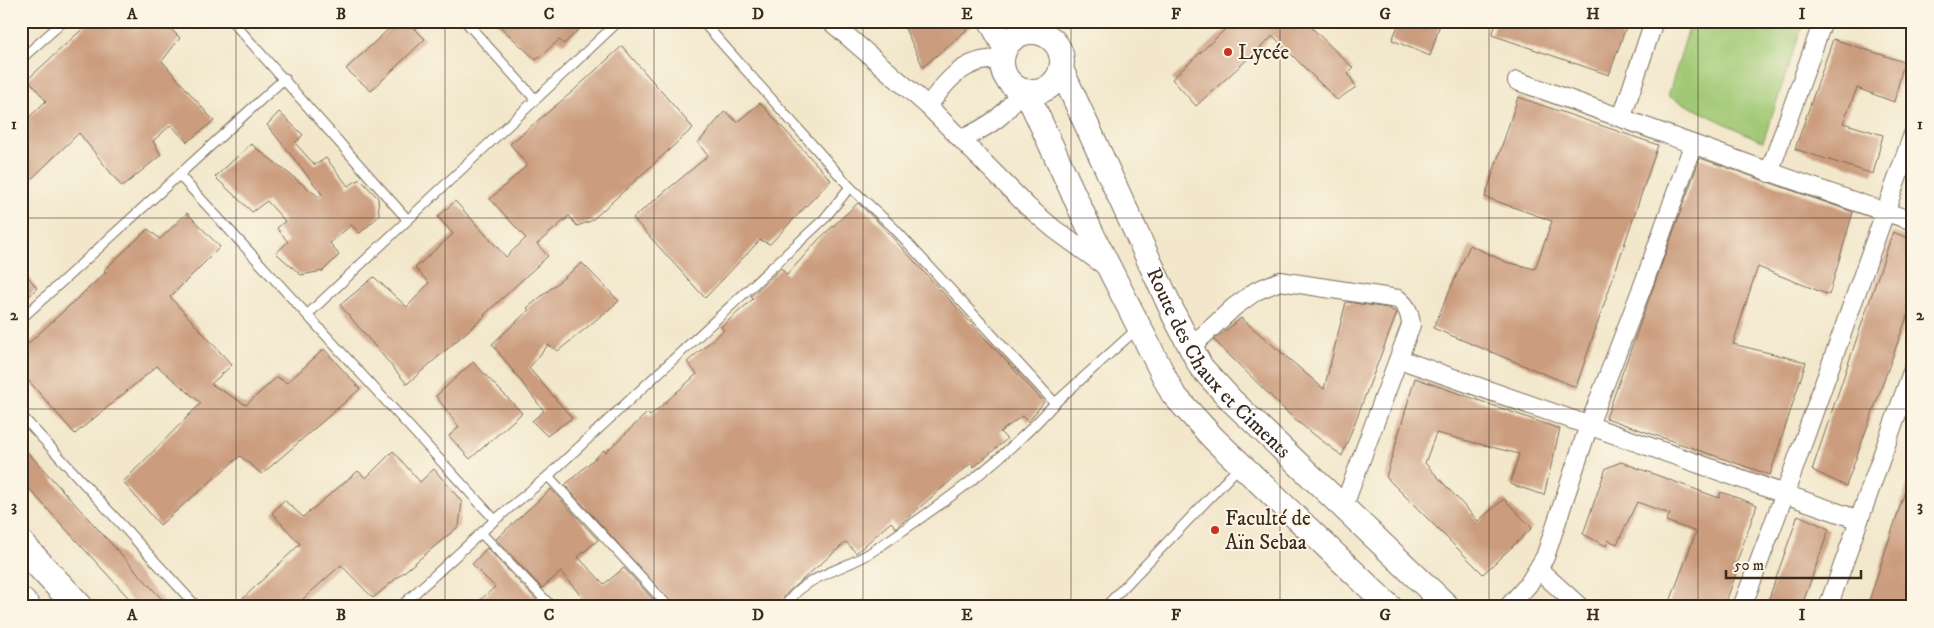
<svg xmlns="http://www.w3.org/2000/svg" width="1934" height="628" viewBox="0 0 1934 628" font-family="'IM FELL DW Pica',serif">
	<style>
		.green { fill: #a1c974; stroke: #6e7a49 }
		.building { fill: #cb9c7e }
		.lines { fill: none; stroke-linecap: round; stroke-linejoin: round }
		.lane-casing { stroke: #7b6c5b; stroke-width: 11 }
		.street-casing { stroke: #7b6c5b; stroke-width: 20 }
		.secondary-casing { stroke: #7b6c5b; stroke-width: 26 }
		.highway-casing { stroke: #7b6c5b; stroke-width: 30 }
		.lane { stroke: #fff; stroke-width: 9 }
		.street { stroke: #fff; stroke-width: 18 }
		.secondary { stroke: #fff; stroke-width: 24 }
		.highway { stroke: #fff; stroke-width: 28 }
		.grid { fill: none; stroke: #3b2a1e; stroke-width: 1; stroke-opacity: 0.55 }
		.poi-dot { fill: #c8321e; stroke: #fcf5e5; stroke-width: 2 }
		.labels { text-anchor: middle; stroke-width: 4; stroke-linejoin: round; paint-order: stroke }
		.poi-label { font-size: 21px; fill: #3b2a1e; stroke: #fcf5e5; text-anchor: start }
		.street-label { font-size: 21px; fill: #3b2a1e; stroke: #fcf5e5 }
		.neatline { fill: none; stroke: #3b2a1e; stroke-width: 2 }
		.grid-label { font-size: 16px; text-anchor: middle; font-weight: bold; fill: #3b2a1e }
	</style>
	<rect width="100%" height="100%" fill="#fcf5e5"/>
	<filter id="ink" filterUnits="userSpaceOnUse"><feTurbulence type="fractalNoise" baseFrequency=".02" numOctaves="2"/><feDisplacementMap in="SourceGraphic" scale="10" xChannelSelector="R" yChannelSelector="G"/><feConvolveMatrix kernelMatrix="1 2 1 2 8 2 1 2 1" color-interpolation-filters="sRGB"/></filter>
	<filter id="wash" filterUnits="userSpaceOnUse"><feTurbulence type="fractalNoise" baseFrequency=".0096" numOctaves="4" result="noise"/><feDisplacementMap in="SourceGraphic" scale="20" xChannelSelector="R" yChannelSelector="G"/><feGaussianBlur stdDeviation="1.12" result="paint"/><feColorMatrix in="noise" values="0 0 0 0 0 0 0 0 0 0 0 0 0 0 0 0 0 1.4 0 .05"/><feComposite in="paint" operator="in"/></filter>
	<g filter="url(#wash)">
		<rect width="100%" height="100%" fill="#f2e7cb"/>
		<!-- green -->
		<polygon class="green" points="1691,21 1804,21 1763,142 1668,96"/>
		<g id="blocks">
			<!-- building -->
			<g class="building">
				<polygon points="91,21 163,21 180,38 162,61 214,121 187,142 171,125 153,141 161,155 122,187 79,133 21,189 21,125 46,101 28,79"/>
				<polygon points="397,21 407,21 425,39 371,91 346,69"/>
				<polygon points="494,21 587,21 564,44 559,40 536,60"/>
				<polygon points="911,21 977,21 923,67 904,26"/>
				<polygon points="1234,21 1305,21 1353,68 1348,73 1356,87 1337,100 1273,36 1196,106 1172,79"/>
				<polygon points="1400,21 1441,21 1430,56 1392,40"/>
				<polygon points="1497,21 1628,21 1609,75 1492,35"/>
				<polygon points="1833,39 1904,62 1894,102 1857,88 1843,123 1883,135 1873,174 1795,149"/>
				<polygon points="622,46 693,128 591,221 577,226 569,216 537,244 548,256 484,315 485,316 407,384 340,305 374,277 407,307 429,283 415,268 453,234 438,217 455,201 506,257 526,238 490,199 527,165 510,144 572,92"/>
				<polygon points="1518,97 1658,145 1576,387 1433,328 1470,245 1506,262 1535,269 1552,221 1485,197"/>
				<polygon points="760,103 831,180 770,244 760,240 705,298 633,218 708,156 698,143 725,111 737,122"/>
				<polygon points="279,112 303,135 295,143 315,165 326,158 348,186 360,179 378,198 379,216 360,233 351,225 330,243 339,255 323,271 301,275 276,253 288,242 277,228 285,221 267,201 252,212 215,177 251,144 319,197 322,194 267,125"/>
				<polygon points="1700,158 1853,212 1829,295 1758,267 1753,281 1733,344 1806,362 1770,475 1606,418"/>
				<polygon points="858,203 879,223 1044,402 1028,422 1022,416 1000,432 1007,439 974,467 971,463 896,528 891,522 856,553 846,542 788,592 776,607 675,607 565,485 604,450 606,452 647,413 650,416 697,374 687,362 724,330 721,327 753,299 751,296 781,268 787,275 819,239"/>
				<polygon points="187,213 220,247 170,297 232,365 211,384 246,405 277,377 287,383 324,349 360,389 262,474 240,456 160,525 123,482 201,403 157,366 75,434 21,372 21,350 106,272 104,270 148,229 160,239"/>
				<polygon points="1893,232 1913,240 1913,300 1846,486 1812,470"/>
				<polygon points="582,263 619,301 558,351 548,345 529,368 572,418 547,436 532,421 544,411 492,344 529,310 527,308"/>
				<polygon points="21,268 37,288 21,305"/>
				<polygon points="1346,302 1388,308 1397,313 1342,456 1294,419 1214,340 1241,318 1324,389"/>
				<polygon points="473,362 522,413 470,459 449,436 459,427 436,396"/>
				<polygon points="1415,378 1560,429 1544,495 1510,484 1519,454 1436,433 1425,463 1478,521 1504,499 1532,528 1483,574 1386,477"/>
				<polygon points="21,445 169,607 137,607 21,480"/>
				<polygon points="393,451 420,482 434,469 462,502 459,526 373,598 341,565 294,607 234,607 300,544 272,513 284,500 303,517 358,471 366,478"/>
				<polygon points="1621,462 1719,498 1721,492 1757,505 1735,567 1738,569 1724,607 1668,607 1696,532 1666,521 1670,514 1637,502 1617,544 1608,540 1606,546 1583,534 1606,468"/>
				<polygon points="1910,476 1913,476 1913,607 1867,607"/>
				<polygon points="551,489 598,540 578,557 604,584 624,568 660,607 590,607 561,572 542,588 496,539"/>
				<polygon points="1798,515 1829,529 1806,594 1801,607 1766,607"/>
				<polygon points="487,548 543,607 472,607 495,587 472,564"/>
			</g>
		</g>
	</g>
	<g filter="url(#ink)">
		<use href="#blocks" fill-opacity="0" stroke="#7b6c5b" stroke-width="1"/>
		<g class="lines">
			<!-- lane casing -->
			<g class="lane-casing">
				<g id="lane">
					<polyline points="232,21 407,219"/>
					<polyline points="465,21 535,99"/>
					<polyline points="702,21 850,187 894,228 1055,403 1138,328"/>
					<polyline points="21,59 64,21"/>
					<polyline points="179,175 495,520"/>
					<polyline points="308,314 619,21"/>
					<polyline points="21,319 285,78"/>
					<polyline points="21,415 197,607"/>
					<polyline points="548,476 669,607"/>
					<polyline points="481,533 552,607"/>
					<polyline points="400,607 495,520 548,476 824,219 850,187"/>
					<path d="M785,607C802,575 846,570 873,551C938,507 1003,462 1055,403"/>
					<polyline points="1105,607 1240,466"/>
				</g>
			</g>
			<!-- street casing -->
			<g class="street-casing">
				<g id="street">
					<polyline points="830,21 928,106 1027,206 1054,229 1109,269"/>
					<path d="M1517,81C1650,127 1780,178 1913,221"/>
					<path d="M928,106C949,78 964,58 1002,59"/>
					<polyline points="1622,117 1654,21"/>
					<path d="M962,139C987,127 1009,115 1020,89"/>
					<polyline points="1769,173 1823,21"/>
					<path d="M1191,347L1234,307L1256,291L1280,281L1398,299C1407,306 1410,313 1411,325L1343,508"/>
					<polyline points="1399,359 1859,520"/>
					<polyline points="1539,570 1580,607"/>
					<polyline points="1508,607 1528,585 1545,557 1589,425 1645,280 1693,145"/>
					<polyline points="1742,607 1785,493 1913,134"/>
					<polyline points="1828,607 1913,369"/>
				</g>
			</g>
			<!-- secondary casing -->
			<g class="secondary-casing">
				<g id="secondary">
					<polyline points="991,21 1005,48"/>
					<circle cx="1032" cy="62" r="30"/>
					<path id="s1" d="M1061,69L1175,317L1201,367L1232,401L1448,607"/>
					<polyline points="1026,91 1092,234 1173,394 1213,438 1390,607"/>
				</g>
			</g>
			<!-- highway casing -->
			<g class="highway-casing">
				<g id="highway">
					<polyline points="21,545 79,607"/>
					<polyline points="21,602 26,607"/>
				</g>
			</g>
			<!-- lane -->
			<use href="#lane" class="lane"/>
			<!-- street -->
			<use href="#street" class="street"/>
			<!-- secondary -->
			<use href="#secondary" class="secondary"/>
			<!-- highway -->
			<use href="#highway" class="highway"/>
		</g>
	</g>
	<!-- grid -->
	<path class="grid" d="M236,21V607M445,21V607M654,21V607M863,21V607M1071,21V607M1280,21V607M1489,21V607M1698,21V607M21,218H1913M21,409H1913"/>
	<!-- markers -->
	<g class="poi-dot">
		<circle cx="1228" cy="52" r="5"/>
		<circle cx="1215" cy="530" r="5"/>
	</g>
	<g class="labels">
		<!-- poi labels -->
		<g class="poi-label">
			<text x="1238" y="59">Lycée</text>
			<text x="1225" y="525">Faculté de<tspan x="1225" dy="24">Aïn Sebaa</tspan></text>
		</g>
		<!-- street labels -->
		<g class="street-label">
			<text dy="7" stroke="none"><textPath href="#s1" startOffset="336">Route des Chaux et Ciments</textPath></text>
		</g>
	</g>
	<!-- margin -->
	<rect width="1934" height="628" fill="none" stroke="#fcf5e5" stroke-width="55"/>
	<!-- scale -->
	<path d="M1726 570v8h135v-8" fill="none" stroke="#3b2a1e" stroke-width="2.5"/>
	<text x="1734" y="570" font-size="15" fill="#3b2a1e" stroke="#fcf5e5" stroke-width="4" paint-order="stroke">50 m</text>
	<rect x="28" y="28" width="1878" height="572" class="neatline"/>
	<g class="grid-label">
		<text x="132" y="19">A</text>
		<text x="341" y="19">B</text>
		<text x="549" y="19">C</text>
		<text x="758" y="19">D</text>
		<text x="967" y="19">E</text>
		<text x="1176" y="19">F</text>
		<text x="1385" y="19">G</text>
		<text x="1593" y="19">H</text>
		<text x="1802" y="19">I</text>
		<text x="14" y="129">1</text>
		<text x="1920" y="129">1</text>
		<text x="14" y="320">2</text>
		<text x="1920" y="320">2</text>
		<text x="14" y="511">3</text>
		<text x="1920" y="511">3</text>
		<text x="132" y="620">A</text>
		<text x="341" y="620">B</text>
		<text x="549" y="620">C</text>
		<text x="758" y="620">D</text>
		<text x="967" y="620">E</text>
		<text x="1176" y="620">F</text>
		<text x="1385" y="620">G</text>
		<text x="1593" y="620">H</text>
		<text x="1802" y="620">I</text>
	</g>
</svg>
